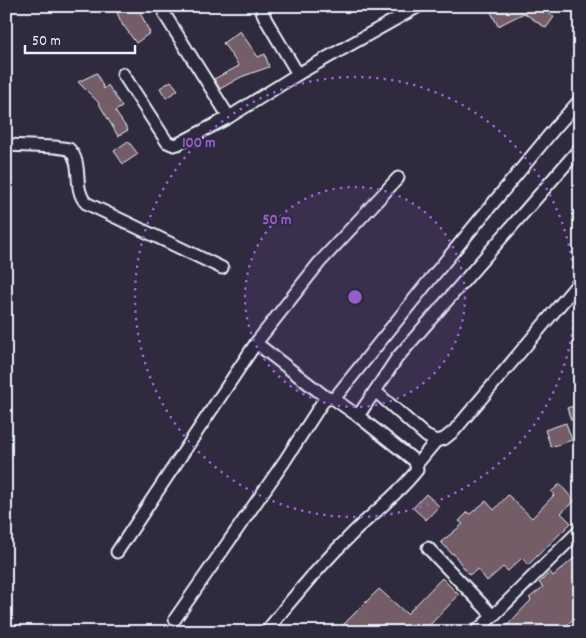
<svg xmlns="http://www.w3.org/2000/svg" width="586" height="638" viewBox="0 0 586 638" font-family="Dekko,sans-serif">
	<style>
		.building { fill: #755d68; stroke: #e8f1f8 }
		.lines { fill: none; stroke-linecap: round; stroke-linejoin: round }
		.minor-casing { stroke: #e8f1f8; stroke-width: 15 }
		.minor { stroke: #2f2a3d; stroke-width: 11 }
		.ring { fill: none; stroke: #965dcd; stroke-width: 2.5; stroke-dasharray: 2.5 5 }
		.centre { fill: #965dcd; stroke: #2f2a3d; stroke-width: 2.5 }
		.ring-label { font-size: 15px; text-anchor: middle; font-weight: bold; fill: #965dcd; stroke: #2f2a3d; stroke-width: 4; stroke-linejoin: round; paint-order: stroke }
	</style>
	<rect width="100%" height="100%" fill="#2f2a3d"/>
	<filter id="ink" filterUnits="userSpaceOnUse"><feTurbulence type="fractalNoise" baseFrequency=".02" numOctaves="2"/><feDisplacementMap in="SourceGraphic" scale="10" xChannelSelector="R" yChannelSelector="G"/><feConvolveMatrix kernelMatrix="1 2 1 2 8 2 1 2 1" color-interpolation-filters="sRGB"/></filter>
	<g filter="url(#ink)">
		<!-- building -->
		<g class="building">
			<polygon points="132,6 137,6 150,33 136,43 124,26 123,26 117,13"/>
			<polygon points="488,6 539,6 554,17 546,28 524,13 498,26"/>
			<polygon points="240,31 258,57 265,54 269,67 241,77 220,89 214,79 239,66 223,43"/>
			<polygon points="97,73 104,89 108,85 122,107 115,111 128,130 118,136 98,102 78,82"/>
			<polygon points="171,81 178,90 166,98 160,88"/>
			<polygon points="128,141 138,154 123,164 114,151"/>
			<polygon points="580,404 580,416 571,420 567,408"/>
			<polygon points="566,423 572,440 551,447 545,430"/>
			<polygon points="560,484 574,501 561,513 571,523 528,565 522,558 508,571 503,567 487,581 478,569 469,575 453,553 452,554 441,542 463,524 459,521 468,512 470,514 486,501 494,510 508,495 532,518 554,495 551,492"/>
			<polygon points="426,494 439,506 426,520 413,508"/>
			<polygon points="580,553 580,612 560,632 501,632 531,600 529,598 543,587 539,583 550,572 553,576"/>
			<polygon points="442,578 459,595 423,632 336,632 379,589 407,614"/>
		</g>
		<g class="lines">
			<!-- minor casing -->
			<g class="minor-casing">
				<g id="minor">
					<polyline points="263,6 262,11 266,20 298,74"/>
					<polyline points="165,15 229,117"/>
					<polyline points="123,74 167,142 174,145 178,144 229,117 298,74 419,6"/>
					<path d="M6,145L55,147L69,149C84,164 72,188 86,203L222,268"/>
					<polyline points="580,148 397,358 375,391 426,436 436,441 444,439 454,431 580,281"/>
					<polyline points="256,343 319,263 398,178"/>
					<polyline points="334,399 424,287 555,128 580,100"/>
					<polyline points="416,465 436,441"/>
					<polyline points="428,548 493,616 475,632"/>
					<polyline points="117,552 256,343 327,398"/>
					<polyline points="493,616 580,530"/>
					<polyline points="175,619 284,462 322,403 327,398 334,399 358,416"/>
					<path d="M266,632C295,594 323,562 357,529C378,509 400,492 417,470L415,461L358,416L375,391"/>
				</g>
			</g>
			<!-- minor -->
			<use href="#minor" class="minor"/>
		</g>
	</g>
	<!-- distance rings -->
	<circle cx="355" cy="297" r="110" fill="#965dcd" fill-opacity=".12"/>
	<g class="ring">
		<circle cx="355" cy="297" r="110"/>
		<circle cx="355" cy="297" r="220"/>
	</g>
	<circle cx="355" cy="297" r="8" class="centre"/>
	<g class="ring-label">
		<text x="199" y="147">100 m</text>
		<text x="277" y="224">50 m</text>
	</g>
	<!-- margin -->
	<rect width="586" height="638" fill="none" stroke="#2f2a3d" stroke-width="25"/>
	<rect x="12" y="12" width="561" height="613" fill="none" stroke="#e8f1f8" stroke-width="2" filter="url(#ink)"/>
	<!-- scale -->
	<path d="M25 45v8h110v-8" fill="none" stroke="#e8f1f8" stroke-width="2.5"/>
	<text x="32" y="45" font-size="15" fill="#e8f1f8" stroke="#2f2a3d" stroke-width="4" paint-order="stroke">50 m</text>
</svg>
